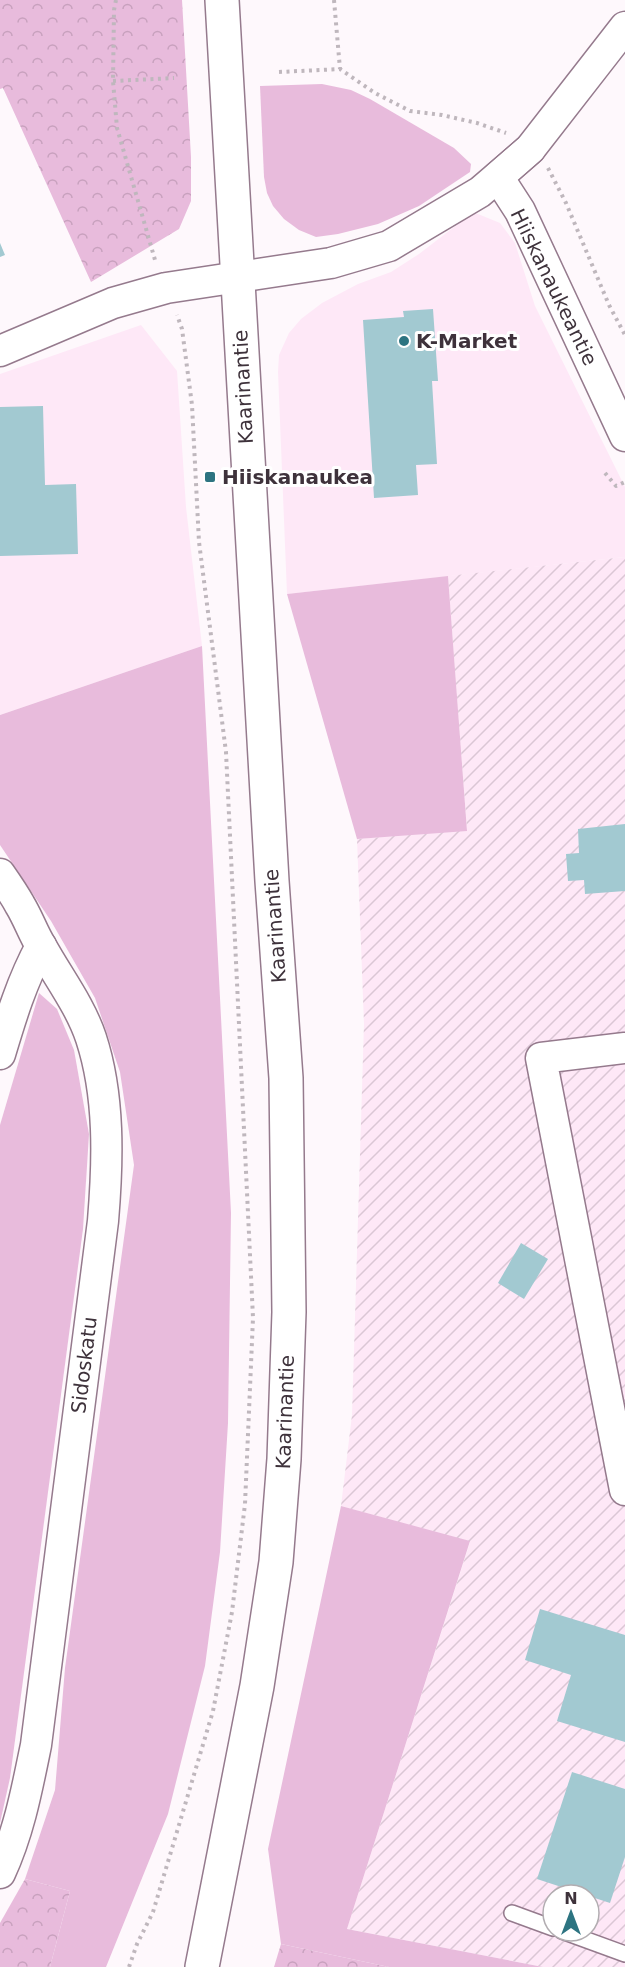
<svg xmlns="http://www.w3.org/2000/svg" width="625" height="1967" viewBox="0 0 625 1967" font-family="'DejaVu Sans',sans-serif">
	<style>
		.built { fill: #fee8f7 }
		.industrial { fill: url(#industrial-furrows); fill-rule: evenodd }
		.grass { fill: #e8bbdc }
		.forest { fill: url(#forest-crowns) }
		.building { fill: #a2c9d1 }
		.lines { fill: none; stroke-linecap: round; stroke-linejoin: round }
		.service-casing { stroke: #957a8d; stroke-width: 18 }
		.minor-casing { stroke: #957a8d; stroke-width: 33 }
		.secondary-casing { stroke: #957a8d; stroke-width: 36 }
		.path { stroke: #bfb7bd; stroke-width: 4; stroke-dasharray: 3 4.5; stroke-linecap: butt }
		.service { stroke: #fff; stroke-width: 15 }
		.minor { stroke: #fff; stroke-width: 30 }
		.secondary { stroke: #fff; stroke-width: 33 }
		.poi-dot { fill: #2d7481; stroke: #fff; stroke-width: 2 }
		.labels { text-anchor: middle; stroke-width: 6; stroke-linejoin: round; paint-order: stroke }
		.street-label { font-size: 20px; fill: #3e323b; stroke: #fff }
		.poi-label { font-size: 20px; font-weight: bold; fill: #3e323b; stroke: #fff; text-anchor: start }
	</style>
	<defs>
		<pattern id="industrial-furrows" width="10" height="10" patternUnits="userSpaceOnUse" patternTransform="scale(1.5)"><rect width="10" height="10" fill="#fee8f7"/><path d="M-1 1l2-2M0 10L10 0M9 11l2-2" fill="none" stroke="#dbc7d5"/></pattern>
		<pattern id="forest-crowns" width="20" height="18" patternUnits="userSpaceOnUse" patternTransform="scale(1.5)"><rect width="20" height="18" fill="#e8bbdc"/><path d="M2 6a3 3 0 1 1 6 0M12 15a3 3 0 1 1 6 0" fill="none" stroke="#c8a1be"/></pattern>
	</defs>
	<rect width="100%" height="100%" fill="#fef8fc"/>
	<!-- built -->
	<g class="built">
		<polygon points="471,214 478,214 500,223 515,243 535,306 625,487 625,557 287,594 278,372 279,355 289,333 301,319 322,303 358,284 391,272 419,254"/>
		<polygon points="141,325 177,371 186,507 202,646 0,715 0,374"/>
	</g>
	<!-- industrial -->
	<path class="industrial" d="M625,557V1967H543L347,1929L470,1542L341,1506L352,1415L364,1024L357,839L467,830L448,576ZM553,1895H589V1931H553Z"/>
	<!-- grass -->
	<g class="grass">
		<polygon points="322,84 351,90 370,99 454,148 471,164 470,172 419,206 378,224 338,234 316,237 299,230 284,219 273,206 267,193 264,177 260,86"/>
		<polygon points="448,576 467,831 357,839 287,594"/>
		<polygon points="202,646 231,1213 228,1423 220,1552 205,1666 168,1814 106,1967 50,1967 70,1891 25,1879 55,1790 65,1668 134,1165 120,1072 95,998 51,921 0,845 0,715"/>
		<polygon points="39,993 57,1009 74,1050 89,1134 83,1229 10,1778 0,1823 0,1125"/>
		<polygon points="341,1506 470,1541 347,1929 543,1967 389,1967 281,1944 268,1849"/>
	</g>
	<!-- forest -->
	<g class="forest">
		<polygon points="0,0 182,0 191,157 191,201 179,229 91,282 3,88 0,89"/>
		<polygon points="25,1879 70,1891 50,1967 0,1967 0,1923"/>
		<polygon points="281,1944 389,1967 274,1967"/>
	</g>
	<!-- building -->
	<g class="building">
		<polygon points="0,243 5,255 0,257"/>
		<polygon points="433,309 438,381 432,381 437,464 416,465 418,495 374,498 363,320 404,317 403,311"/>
		<polygon points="43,406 45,485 76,484 78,554 0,556 0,407"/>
		<polygon points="625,824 625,891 585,894 584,880 568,881 566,854 579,853 578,829"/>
		<polygon points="521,1243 548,1259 524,1299 498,1283"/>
		<polygon points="540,1609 625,1635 625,1742 557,1721 571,1675 525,1660"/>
		<polygon points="572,1772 625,1789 625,1857 610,1903 537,1879"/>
	</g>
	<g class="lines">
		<!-- service casing -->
		<g class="service-casing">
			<g id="service">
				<polyline points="512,1913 553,1928"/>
				<polyline points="562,1931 625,1954"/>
			</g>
		</g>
		<!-- minor casing -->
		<g class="minor-casing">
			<g id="minor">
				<polyline points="625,27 530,149 498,177 520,211 625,436"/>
				<polyline points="0,351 113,303 166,288 331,263 389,246 480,192 530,149"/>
				<path d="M0,874C7,884 14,894 20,905C28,918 33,933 41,946C58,977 80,1005 91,1038C110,1096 108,1161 103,1221L36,1745C27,1789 19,1832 0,1873"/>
				<polyline points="625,1048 541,1058 625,1490"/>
				<path d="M0,1054C11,1017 22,981 41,946"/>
			</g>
		</g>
		<!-- secondary casing -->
		<g class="secondary-casing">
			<polyline id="secondary" points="202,1967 257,1686 276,1562 284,1459 289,1312 286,1078 272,881 222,0"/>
		</g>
		<!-- path -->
		<g class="path">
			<polyline points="116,0 114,10 113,81 117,128 155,260"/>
			<polyline points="334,0 340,69"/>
			<polyline points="279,72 340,69 375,93 410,111 442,115 477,123 506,133"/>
			<polyline points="113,81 174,78"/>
			<polyline points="548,168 566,203 609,305 625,335"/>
			<polyline points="605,473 616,486 625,482"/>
			<polyline points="129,1967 137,1944 153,1912 213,1711 232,1612 245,1504 253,1318 226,752 199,542 192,405 182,329 177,315"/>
		</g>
		<!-- service -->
		<use href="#service" class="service"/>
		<!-- minor -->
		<use href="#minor" class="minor"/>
		<!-- secondary -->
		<use href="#secondary" class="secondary"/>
	</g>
	<!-- markers -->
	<g class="poi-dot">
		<circle cx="404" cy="341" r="6"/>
		<rect x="204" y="471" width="12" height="12" rx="3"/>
	</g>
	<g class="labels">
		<!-- street labels -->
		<g class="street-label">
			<text transform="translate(554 287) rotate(64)" y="7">Hiiskanaukeantie</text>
			<text transform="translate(243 387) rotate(-93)" y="7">Kaarinantie</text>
			<text transform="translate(275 926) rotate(-94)" y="7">Kaarinantie</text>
			<text transform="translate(84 1365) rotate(-83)" y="7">Sidoskatu</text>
			<text transform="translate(285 1412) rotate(-88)" y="7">Kaarinantie</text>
		</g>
		<!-- poi labels -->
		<g class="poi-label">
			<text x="416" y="348">K-Market</text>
			<text x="222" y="484">Hiiskanaukea</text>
		</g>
	</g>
	<!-- north arrow -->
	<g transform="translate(571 1913)"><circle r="28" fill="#ffffff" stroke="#b2adb1" stroke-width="1.5"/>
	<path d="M0-4.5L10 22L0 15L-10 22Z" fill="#2d7481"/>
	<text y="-9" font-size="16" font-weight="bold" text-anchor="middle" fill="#3e323b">N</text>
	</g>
</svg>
